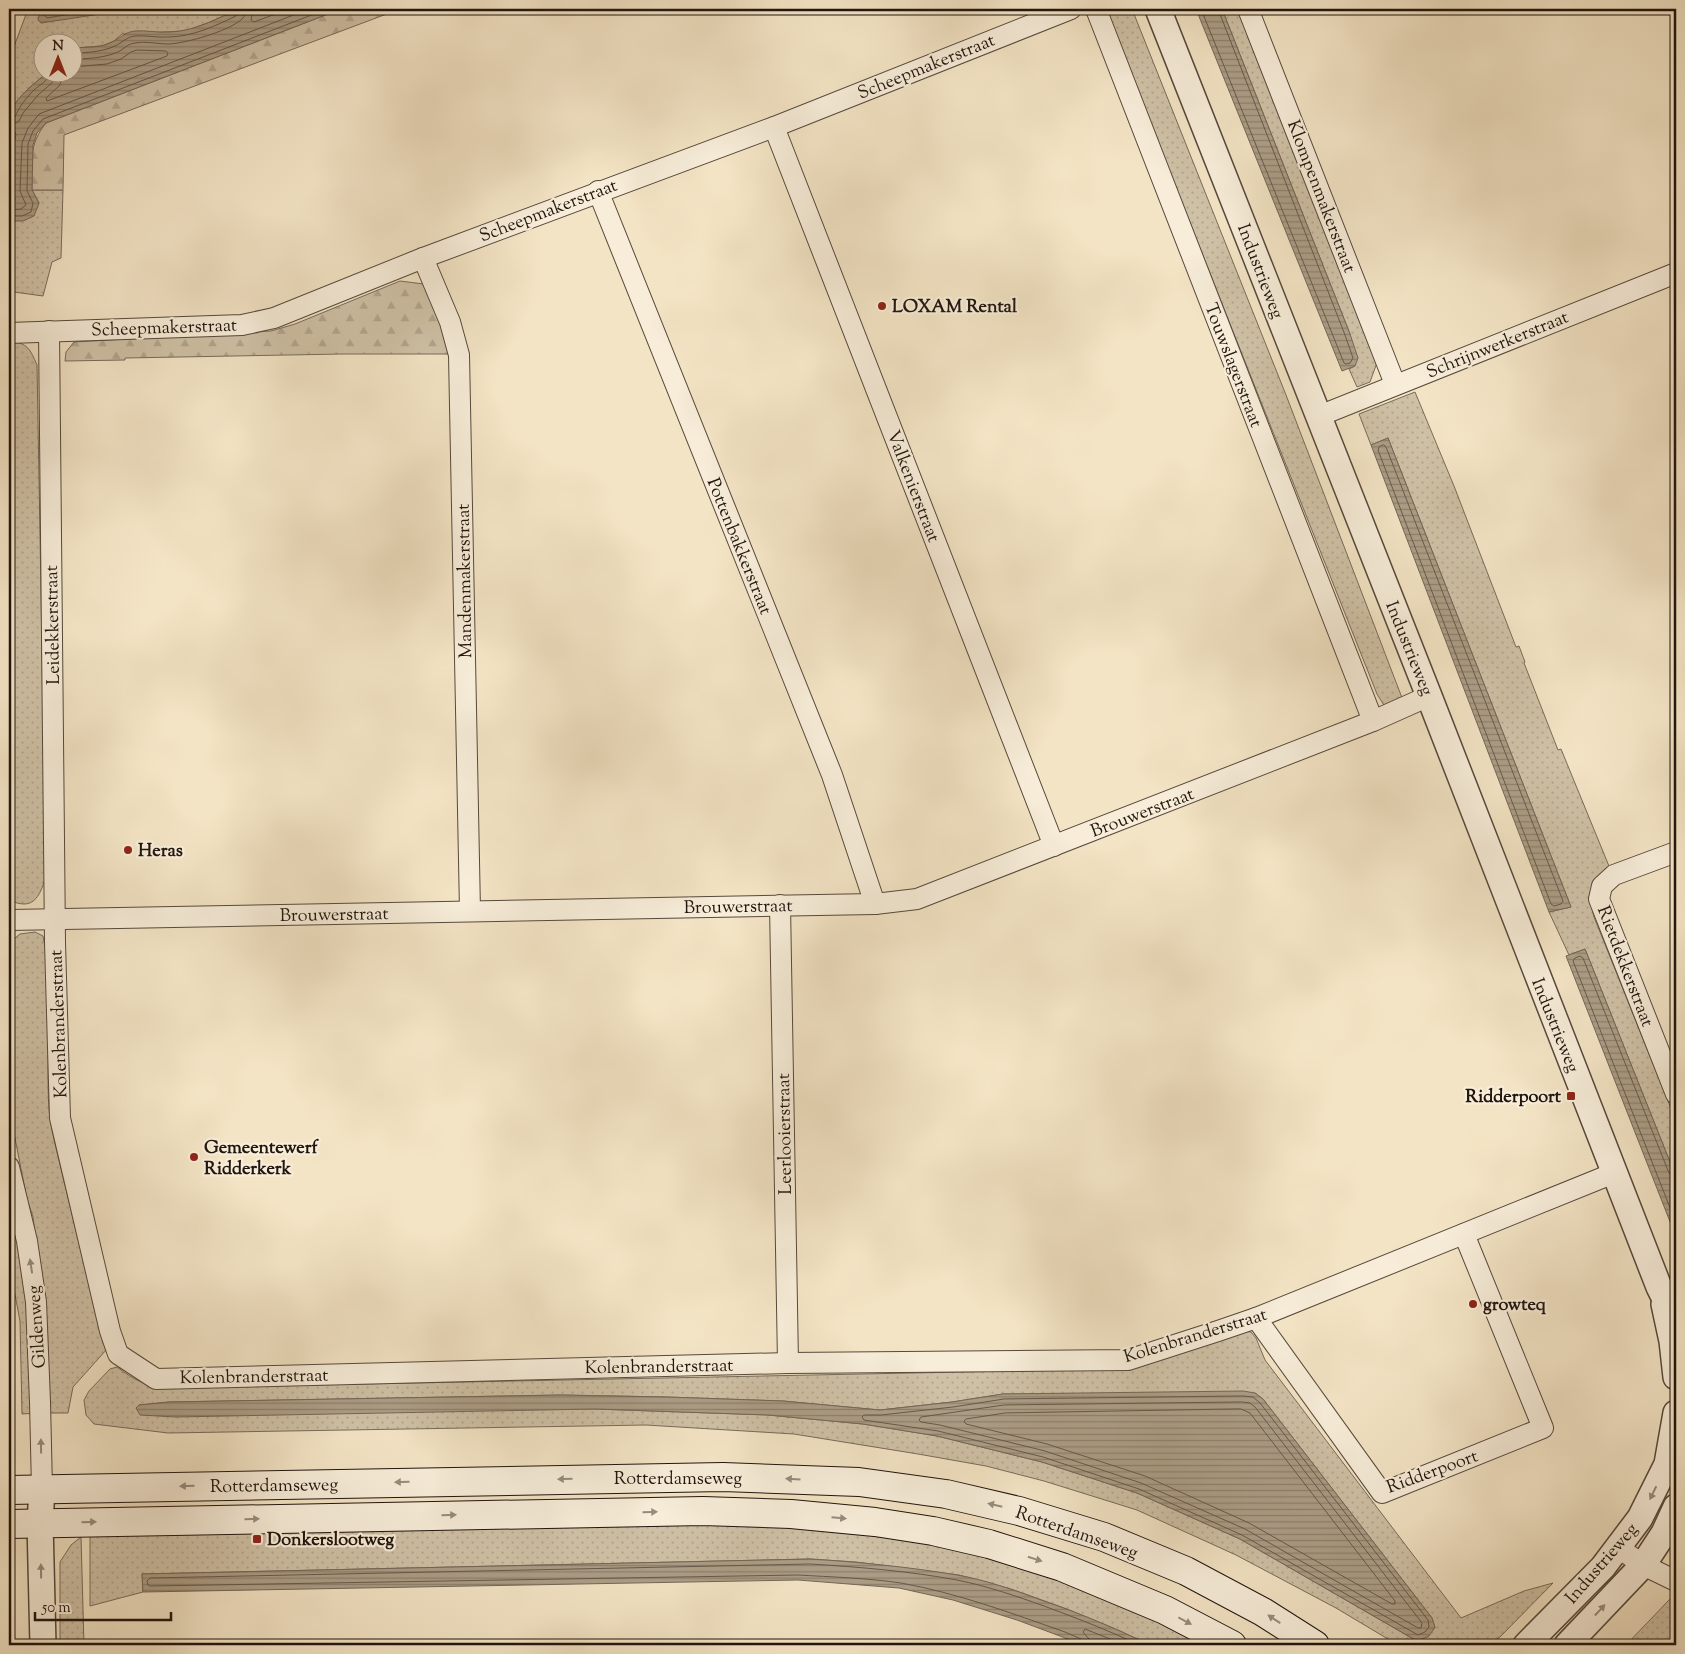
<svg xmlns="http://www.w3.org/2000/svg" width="1685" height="1654" viewBox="0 0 1685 1654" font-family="'Sorts Mill Goudy',serif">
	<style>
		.grass { fill: url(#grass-dots); stroke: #786b5a; fill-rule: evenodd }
		.forest { fill: url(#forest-firs); stroke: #786b5a }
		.water { fill: url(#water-rules); stroke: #746757 }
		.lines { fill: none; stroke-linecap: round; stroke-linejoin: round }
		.shore { stroke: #665a4a; stroke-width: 1 }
		.minor-casing { stroke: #56493c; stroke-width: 22 }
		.tertiary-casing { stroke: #56493c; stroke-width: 28 }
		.secondary-casing { stroke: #21150e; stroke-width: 30 }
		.minor { stroke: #f7edd9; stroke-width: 20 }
		.tertiary { stroke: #f7edd9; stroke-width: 25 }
		.secondary { stroke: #f7edd9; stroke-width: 28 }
		.oneway { fill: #978c7e }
		.poi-dot { fill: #8f2418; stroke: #f7edd9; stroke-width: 2 }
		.labels { text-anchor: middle; stroke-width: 4.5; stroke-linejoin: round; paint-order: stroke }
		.street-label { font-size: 18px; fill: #21150e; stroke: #f7edd9 }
		.poi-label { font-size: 18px; font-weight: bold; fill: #21150e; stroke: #f7edd9; text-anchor: start }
	</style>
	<defs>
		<pattern id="grass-dots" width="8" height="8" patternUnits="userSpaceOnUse" patternTransform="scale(1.25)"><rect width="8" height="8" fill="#cfc1a6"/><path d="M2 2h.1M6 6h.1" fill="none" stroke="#b1a58e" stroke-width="1.8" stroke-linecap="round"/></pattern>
		<pattern id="forest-firs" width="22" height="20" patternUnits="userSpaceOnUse" patternTransform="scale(1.25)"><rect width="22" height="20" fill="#cfc1a6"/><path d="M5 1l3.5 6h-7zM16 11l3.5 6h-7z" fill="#b1a58e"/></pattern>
		<pattern id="water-rules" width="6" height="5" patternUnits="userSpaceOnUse" patternTransform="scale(1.25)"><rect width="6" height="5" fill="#ac9e87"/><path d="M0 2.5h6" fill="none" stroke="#8c806d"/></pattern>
	</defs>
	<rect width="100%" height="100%" fill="#f3e4c5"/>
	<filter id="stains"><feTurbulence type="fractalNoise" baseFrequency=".004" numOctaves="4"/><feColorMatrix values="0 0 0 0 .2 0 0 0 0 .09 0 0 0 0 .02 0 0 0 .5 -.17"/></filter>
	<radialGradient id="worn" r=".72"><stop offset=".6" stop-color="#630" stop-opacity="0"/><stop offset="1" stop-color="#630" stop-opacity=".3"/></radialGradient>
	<!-- grass -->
	<g class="grass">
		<polygon points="28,9 239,9 210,22 186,31 122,34 114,41 102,46 73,48 72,42 42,42 42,72 47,73 30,87 12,108 9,125 9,60"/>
		<polygon points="1114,9 1132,9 1286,395 1404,703 1387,710 1377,694 1111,24 1109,15"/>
		<polygon points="1222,9 1241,9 1379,357 1370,382 1357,387 1349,369 1355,366 1350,334"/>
		<polygon points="32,190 63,190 61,258 52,262 43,296 14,292 9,253 9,219 10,221 39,203"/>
		<path d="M9,341C28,343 30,349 37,365L46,877C39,898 33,911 9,900Z"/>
		<path d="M1415,392L1454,486L1516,647L1519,646L1525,662L1524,663L1558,750L1561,749L1611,871C1588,888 1587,888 1594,917L1676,1121V1177L1585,949L1569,955L1549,912L1571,907L1388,438L1371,445L1359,414Z"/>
		<path d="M35,932L43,936C55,992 45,1052 49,1109C51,1131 57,1151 62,1173C76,1232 91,1290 107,1349L73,1387L68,1413H47L37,1249L33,1217L27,1199L9,1108V943L20,934Z"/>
		<polygon points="9,1194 25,1258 36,1413 22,1414 20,1321 9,1263"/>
		<path d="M1239,1330L1251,1332L1256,1338L1265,1360L1461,1618L1524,1591L1553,1583L1500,1637L1486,1645H1398L1336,1608L1236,1555L1137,1510L1044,1481L986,1466L918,1454L794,1434L646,1425L168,1433L94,1424L86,1415L84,1400L89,1391L110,1369L117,1367C134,1380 144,1385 165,1388L1112,1369L1139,1367ZM1255,1393L1263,1399L1432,1618L1435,1628L1417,1641L1240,1539L1137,1493L1042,1462L937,1436L863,1424L768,1415L595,1409H520L139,1405L169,1402L561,1395L666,1397L783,1401L880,1410L952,1402L1003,1394Z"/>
		<polygon points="741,1523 828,1527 965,1550 1066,1580 1215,1645 1150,1645 1120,1631 1067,1609 1011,1589 959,1575 856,1562 810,1559 142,1574 143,1592 90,1606 90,1536"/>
		<polygon points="81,1537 84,1645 60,1645 60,1562 71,1545"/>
		<polygon points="1670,1599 1676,1602 1676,1643 1670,1640 1656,1645 1626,1645"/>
	</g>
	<!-- forest -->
	<g class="forest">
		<path d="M341,9H400L64,135L63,190H32C32,163 28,145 46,123Z"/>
		<polygon points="400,281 424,284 437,299 450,354 342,354 125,358 125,360 65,361 66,352 74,342 271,331 295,324"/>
	</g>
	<!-- water -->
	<g class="water">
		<polygon points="41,9 113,9 107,13 41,23 38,20"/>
		<path d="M239,9H341L46,123L37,133L33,145L32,190L39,203L34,216L23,221H10C6,211 8,119 12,109C17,97 37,81 47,73L72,72L73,48C86,47 103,48 114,41C122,37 125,32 135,31C146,30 158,33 170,32C195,31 216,19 239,9Z"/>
		<polygon points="1196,9 1222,9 1350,334 1358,358 1355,366 1342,371"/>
		<polygon points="1388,438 1571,907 1549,912 1371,445"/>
		<polygon points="1585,949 1676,1177 1676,1237 1566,956"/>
		<polygon points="1243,1391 1255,1393 1263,1399 1432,1618 1435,1627 1429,1636 1417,1641 1240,1539 1137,1493 1042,1462 937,1436 863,1424 768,1415 595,1409 175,1417 140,1415 136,1408 139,1405 169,1402 561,1395 666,1397 783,1401 880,1410 952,1402 1003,1394"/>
		<path d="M810,1559C859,1562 909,1567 957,1575C986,1580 1014,1590 1041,1600C1079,1613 1115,1628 1150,1645H1084L1017,1620L953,1600L899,1588L798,1580L143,1592L142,1574Z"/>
	</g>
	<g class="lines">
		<!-- shore -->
		<g class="shore">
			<polyline points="46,9 44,15 47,18 100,9"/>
			<polyline points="253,9 251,20 254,22 289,9"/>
			<polyline points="1201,9 1344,363 1346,364 1350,363 1353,358 1345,335 1218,9"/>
			<path d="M72,53C86,53 102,52 115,46C122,43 126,37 135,36C146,35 158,38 170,37C194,36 215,26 236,16L239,13V9"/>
			<path d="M72,59C87,59 104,58 118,52C124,49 127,44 135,43C146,41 158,44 169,44C187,43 229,31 242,19C245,16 246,13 246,9"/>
			<polyline points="63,72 60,85 46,98 47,101 167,56 168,53 166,51 137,50 131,52 121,59 107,64 72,67"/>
			<path d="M9,119L15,117C19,107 26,98 34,90C39,85 49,81 50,72"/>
			<polyline points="9,125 14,124 19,121 23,113 38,95 54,81 56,72"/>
			<path d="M9,133L15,132L16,135C11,150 10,185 15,200L13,202H9"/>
			<polyline points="9,210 21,209 26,205 20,191 22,143 28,128 39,114 309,9"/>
			<polyline points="9,216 22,216 31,212 33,203 27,191 28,144 33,131 43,119 327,9"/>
			<polygon points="1384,445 1386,447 1563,901 1561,904 1554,906 1551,904 1378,450 1379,447"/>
			<polyline points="1676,1176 1672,1176 1669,1173 1583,958 1580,956 1575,958 1573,961 1676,1223"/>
			<polygon points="1243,1396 1253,1397 1260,1403 1428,1620 1429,1627 1425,1632 1418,1635 1242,1535 1139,1489 1043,1457 938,1431 864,1420 862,1417 864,1415 881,1415 953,1407 1004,1399"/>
			<polygon points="1242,1402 1250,1403 1255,1407 1422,1623 1421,1628 1418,1628 1245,1529 1141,1483 1045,1451 940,1425 921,1422 919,1420 921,1417 1004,1405"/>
			<polygon points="1241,1409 1250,1413 1395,1601 1395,1604 1392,1604 1249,1523 1145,1476 1047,1444 966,1424 964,1421 966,1419 1005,1413"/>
			<path d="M1084,1645L1081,1639L1065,1632C1011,1613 957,1593 901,1583C867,1578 832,1577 798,1575L150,1586L148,1585L147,1581L150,1578L810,1564C859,1567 908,1571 957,1580C987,1586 1016,1596 1044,1606C1076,1618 1108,1630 1139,1645"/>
			<polyline points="1090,1645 1089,1639 1083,1632 1085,1629 1125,1645"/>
		</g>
		<!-- minor casing -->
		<g class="minor-casing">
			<g id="minor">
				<polyline points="1096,9 1373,721"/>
				<polyline points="1248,9 1395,384"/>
				<polyline points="774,127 1054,846"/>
				<polyline points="598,191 832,775 875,904"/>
				<polyline points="423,258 450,322 459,355 470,911"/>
				<polyline points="49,331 55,942 60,1118 110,1331 118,1354 156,1379 788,1363 1128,1360 1218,1331 1256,1318 1614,1173"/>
				<polyline points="9,333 242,325 274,318 423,258 774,127 1071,9"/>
				<polyline points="1319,416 1676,273"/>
				<polyline points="1676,852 1614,875 1602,886 1599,899 1676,1094"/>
				<polyline points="780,905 788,1363"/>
				<polyline points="9,920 875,904 917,899 1373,721 1429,696"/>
				<polyline points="9,1167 27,1241 36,1302 40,1402 42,1489"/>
				<polyline points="1256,1318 1382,1493 1543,1428 1464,1234"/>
				<polyline points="1619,1548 1643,1565 1676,1581"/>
			</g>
		</g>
		<!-- tertiary casing -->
		<g class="tertiary-casing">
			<g id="tertiary">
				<polyline points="1158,9 1429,696 1659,1287 1676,1321"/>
				<polyline points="1664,1304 1672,1341 1676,1377"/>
				<polyline points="42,1489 40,1523 43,1645"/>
				<polyline points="1526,1645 1603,1567 1640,1518 1667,1464 1676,1413"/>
				<polyline points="1567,1645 1643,1565 1664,1533 1676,1507"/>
			</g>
		</g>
		<!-- secondary casing -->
		<g class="secondary-casing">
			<g id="secondary">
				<polyline points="9,1490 723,1477 859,1482 946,1494 1019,1511 1104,1537 1186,1571 1263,1612 1315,1645"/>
				<polyline points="9,1524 703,1511 791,1514 875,1522 933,1531 989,1544 1062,1567 1165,1610 1232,1645"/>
			</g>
		</g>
		<!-- minor -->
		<use href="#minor" class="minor"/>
		<!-- tertiary -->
		<use href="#tertiary" class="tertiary"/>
		<!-- secondary -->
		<use href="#secondary" class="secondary"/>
	</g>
	<!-- one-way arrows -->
	<defs><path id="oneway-solid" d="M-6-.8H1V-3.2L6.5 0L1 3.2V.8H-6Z" transform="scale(1.25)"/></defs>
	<g class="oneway">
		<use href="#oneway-solid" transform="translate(31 1266) rotate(-99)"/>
		<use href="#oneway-solid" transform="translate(41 1446) rotate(-91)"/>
		<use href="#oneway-solid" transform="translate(565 1479) rotate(179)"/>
		<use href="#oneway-solid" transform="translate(793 1479) rotate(-177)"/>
		<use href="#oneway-solid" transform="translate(402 1482) rotate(179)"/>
		<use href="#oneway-solid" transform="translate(187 1486) rotate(179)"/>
		<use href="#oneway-solid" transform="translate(1653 1493) rotate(116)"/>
		<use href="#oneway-solid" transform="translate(995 1505) rotate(-167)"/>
		<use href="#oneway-solid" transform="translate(650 1512) rotate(-1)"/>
		<use href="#oneway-solid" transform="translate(449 1515) rotate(-1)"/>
		<use href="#oneway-solid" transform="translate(839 1518) rotate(5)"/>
		<use href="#oneway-solid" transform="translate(252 1519) rotate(-1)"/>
		<use href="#oneway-solid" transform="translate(89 1522) rotate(-1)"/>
		<use href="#oneway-solid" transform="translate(1035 1559) rotate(18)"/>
		<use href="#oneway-solid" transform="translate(41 1571) rotate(-91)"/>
		<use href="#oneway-solid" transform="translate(1600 1610) rotate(-47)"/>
		<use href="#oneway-solid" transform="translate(1274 1619) rotate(-147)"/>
		<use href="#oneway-solid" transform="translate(1185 1621) rotate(28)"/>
	</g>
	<!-- markers -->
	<g class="poi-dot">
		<circle cx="882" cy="306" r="5"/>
		<circle cx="128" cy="850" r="5"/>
		<rect x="1566" y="1091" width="10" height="10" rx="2.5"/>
		<circle cx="194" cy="1157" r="5"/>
		<circle cx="1473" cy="1304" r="5"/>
		<rect x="252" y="1534" width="10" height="10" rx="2.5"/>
	</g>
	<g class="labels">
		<!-- street labels -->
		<g class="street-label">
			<text transform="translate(926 66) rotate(-22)" y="6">Scheepmakerstraat</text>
			<text transform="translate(1322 196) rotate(69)" y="6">Klompenmakerstraat</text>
			<text transform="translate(548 210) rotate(-21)" y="6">Scheepmakerstraat</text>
			<text transform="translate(1261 271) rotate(69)" y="6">Industrieweg</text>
			<text transform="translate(164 327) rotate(-2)" y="6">Scheepmakerstraat</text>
			<text transform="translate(1497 344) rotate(-22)" y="6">Schrijnwerkerstraat</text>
			<text transform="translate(1234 365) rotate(69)" y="6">Touwslagerstraat</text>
			<text transform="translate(914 486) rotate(69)" y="6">Valkenierstraat</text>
			<text transform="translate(740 546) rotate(68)" y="6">Pottenbakkerstraat</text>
			<text transform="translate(464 581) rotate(-91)" y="6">Mandenmakerstraat</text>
			<text transform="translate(52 625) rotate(-91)" y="6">Leidekkerstraat</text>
			<text transform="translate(1410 648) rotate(68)" y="6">Industrieweg</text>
			<text transform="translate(1142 812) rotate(-21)" y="6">Brouwerstraat</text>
			<text transform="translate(738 906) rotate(-1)" y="6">Brouwerstraat</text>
			<text transform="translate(334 914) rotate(-1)" y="6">Brouwerstraat</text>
			<text transform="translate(1626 966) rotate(69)" y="6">Rietdekkerstraat</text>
			<text transform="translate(58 1024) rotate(-92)" y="6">Kolenbranderstraat</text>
			<text transform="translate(1556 1025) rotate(68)" y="6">Industrieweg</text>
			<text transform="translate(784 1134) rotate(-91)" y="6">Leerlooierstraat</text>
			<text transform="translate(36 1327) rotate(-94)" y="6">Gildenweg</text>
			<text transform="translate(1195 1335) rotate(-17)" y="6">Kolenbranderstraat</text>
			<text transform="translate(659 1366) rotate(-1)" y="6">Kolenbranderstraat</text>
			<text transform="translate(254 1376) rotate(-1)" y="6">Kolenbranderstraat</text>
			<text transform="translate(1432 1471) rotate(-20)" y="6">Ridderpoort</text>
			<text x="678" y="1484">Rotterdamseweg</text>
			<text transform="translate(274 1485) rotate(-1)" y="6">Rotterdamseweg</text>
			<text transform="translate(1077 1532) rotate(19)" y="6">Rotterdamseweg</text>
			<text transform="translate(1601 1563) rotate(-49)" y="6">Industrieweg</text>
		</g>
		<!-- poi labels -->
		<g class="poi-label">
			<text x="892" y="312">LOXAM Rental</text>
			<text x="138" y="856">Heras</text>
			<text x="1561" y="1102" text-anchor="end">Ridderpoort</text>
			<text x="204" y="1153">Gemeentewerf<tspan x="204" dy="21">Ridderkerk</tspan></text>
			<text x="1483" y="1310">growteq</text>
			<text x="267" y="1545">Donkerslootweg</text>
		</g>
	</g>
	<!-- margin -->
	<rect width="1685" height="1654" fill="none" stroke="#f3e4c5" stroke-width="30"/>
	<rect x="10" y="10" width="1665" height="1634" fill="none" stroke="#21150e" stroke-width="2.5"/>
	<rect x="15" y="15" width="1655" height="1624" fill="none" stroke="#21150e"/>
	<!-- north arrow -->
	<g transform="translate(58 58)"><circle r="24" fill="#f7edd9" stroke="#a19788"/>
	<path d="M0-4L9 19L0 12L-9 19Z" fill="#8f2418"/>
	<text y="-8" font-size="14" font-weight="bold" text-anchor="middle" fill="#21150e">N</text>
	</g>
	<!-- scale -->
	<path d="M35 1612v8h136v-8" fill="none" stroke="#21150e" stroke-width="2.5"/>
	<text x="42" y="1612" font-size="15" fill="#21150e" stroke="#f7edd9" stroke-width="4" paint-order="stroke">50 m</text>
	<rect width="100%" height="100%" filter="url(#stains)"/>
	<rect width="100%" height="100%" fill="url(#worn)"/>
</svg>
